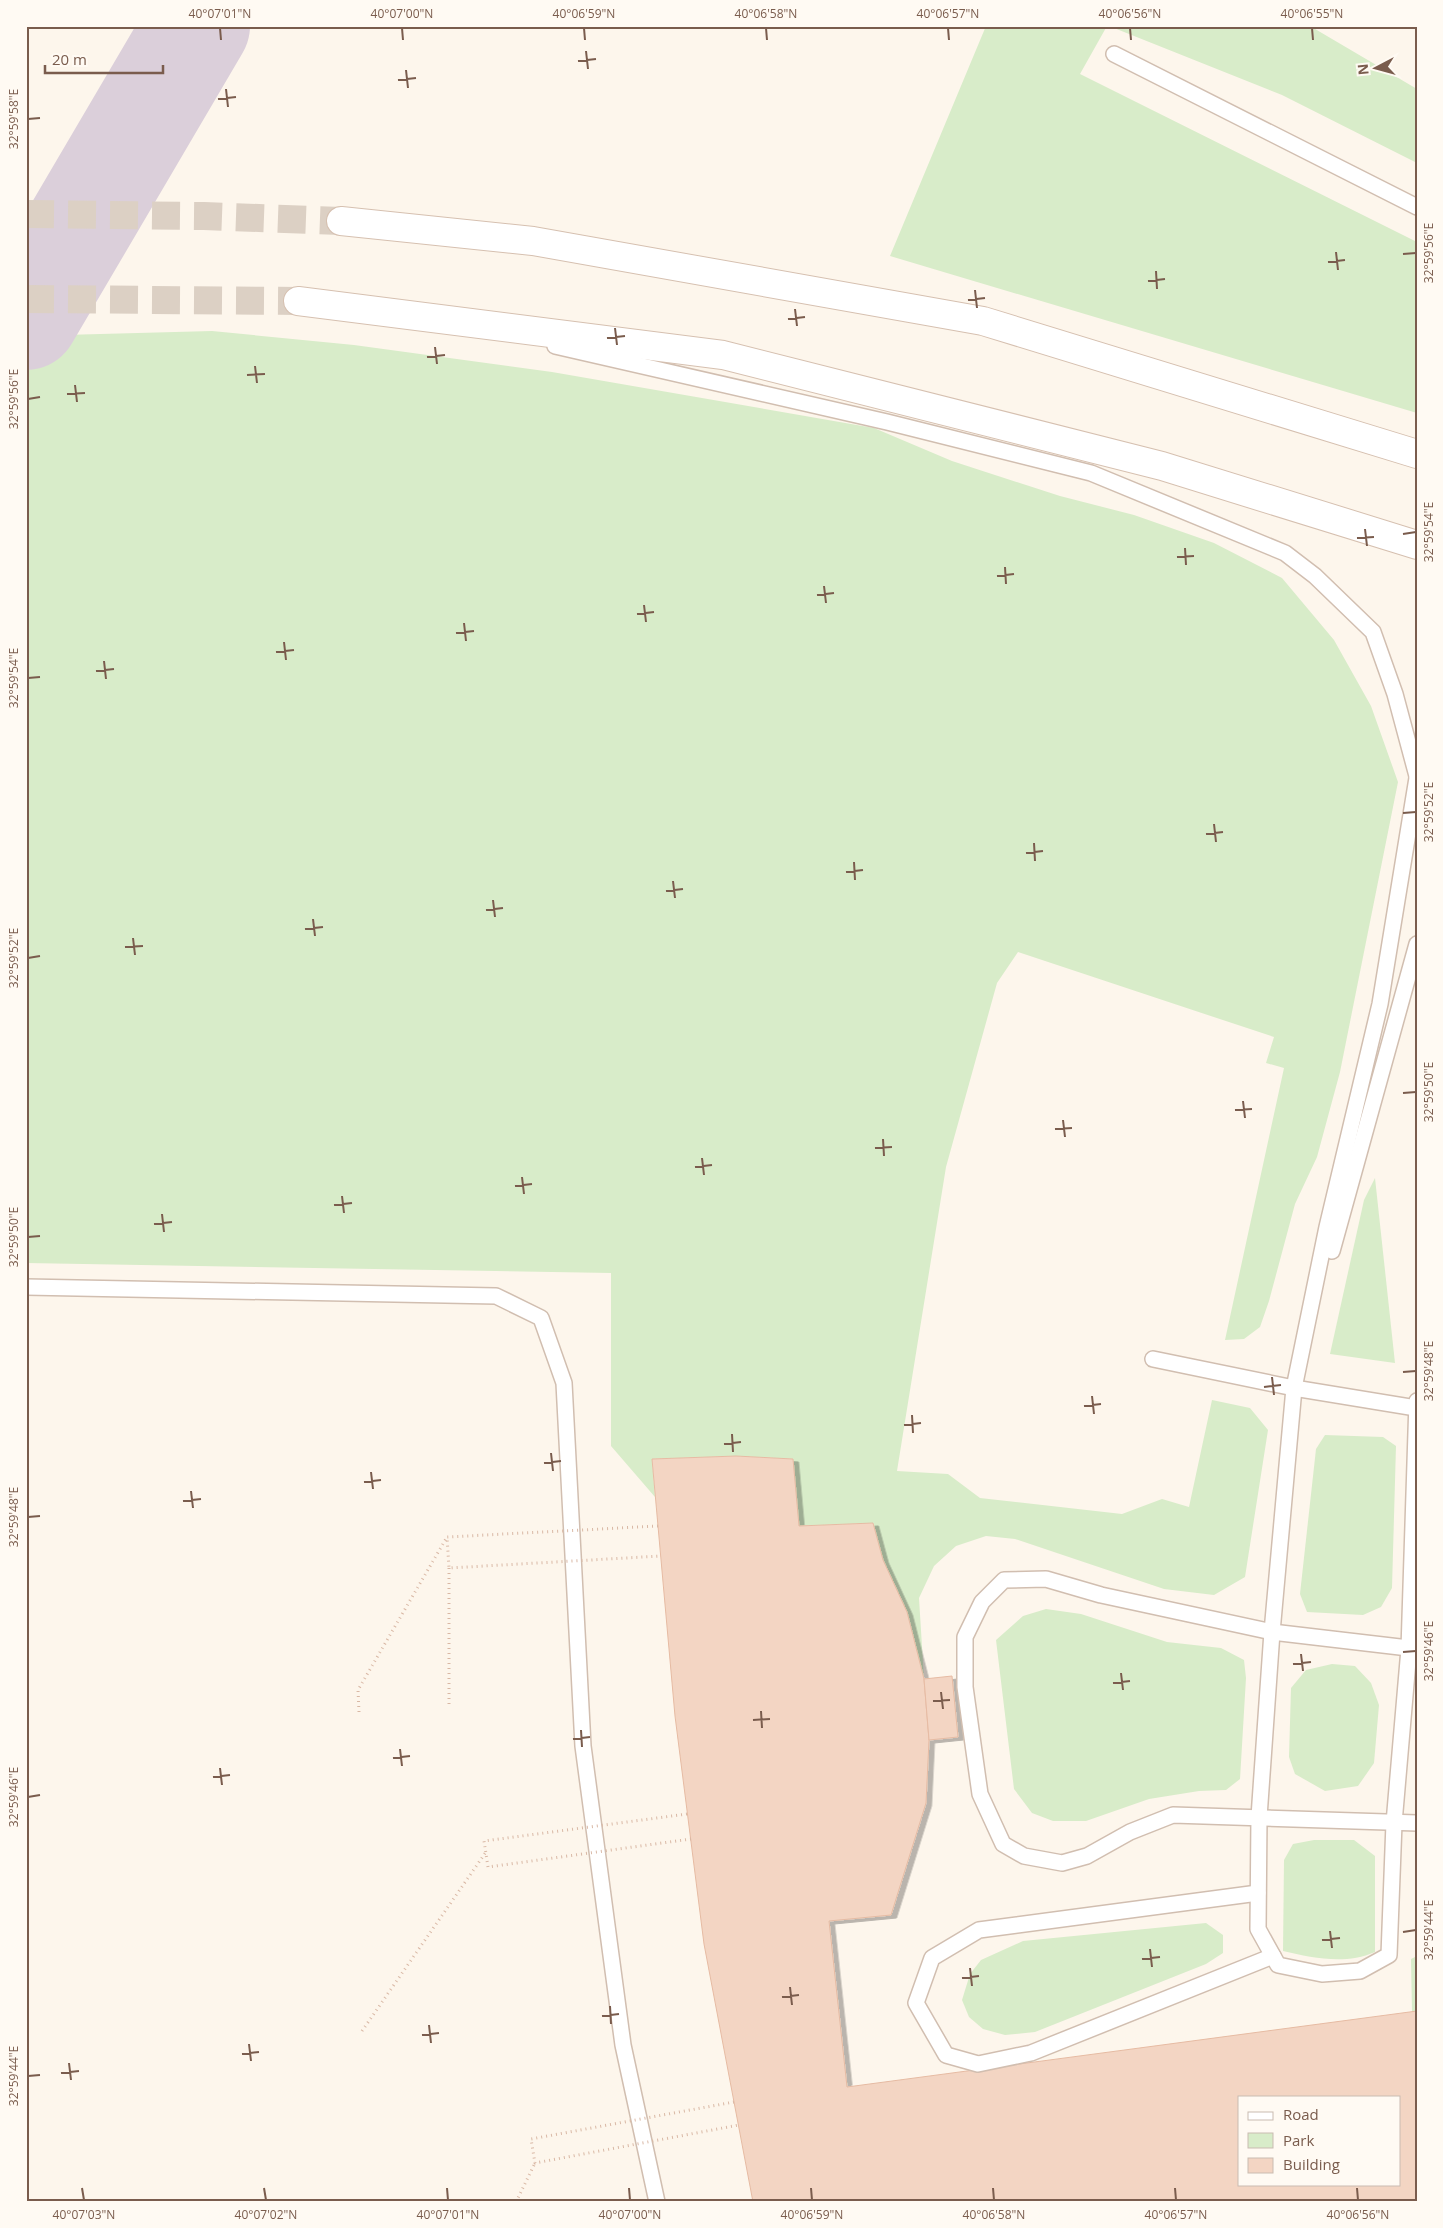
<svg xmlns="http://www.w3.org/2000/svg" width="1443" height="2228" viewBox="0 0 1443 2228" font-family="'Open Sans',sans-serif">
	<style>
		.green { fill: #d8ecc9 }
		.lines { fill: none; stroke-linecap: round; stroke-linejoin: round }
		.taxiway { stroke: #dbcfda; stroke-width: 106 }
		.building { fill: #f3d5c3; stroke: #e6bba3; fill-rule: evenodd; filter: url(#shadow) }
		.secondary-tunnel { stroke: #dcd0c4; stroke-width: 28; stroke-dasharray: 28 14; stroke-linecap: butt }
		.lane-casing { stroke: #d1beb0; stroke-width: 18 }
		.secondary-casing { stroke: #d6c0b0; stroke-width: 30 }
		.path { stroke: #d9b8a5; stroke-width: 3; stroke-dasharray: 1 4; stroke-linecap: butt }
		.lane { stroke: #fff; stroke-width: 15 }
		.secondary { stroke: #fff; stroke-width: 28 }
		.path-bridge { stroke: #d9b8a5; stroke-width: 3; stroke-dasharray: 1 4; stroke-linecap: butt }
		.ticks { fill: none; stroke: #7a5c4d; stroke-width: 2 }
		.neatline { fill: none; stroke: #7a5c4d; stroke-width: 2 }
		.ticks-label { font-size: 12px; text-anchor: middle; fill: #7a5c4d }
	</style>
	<defs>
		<filter id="shadow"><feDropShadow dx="5.5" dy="3" stdDeviation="0" flood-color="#0004"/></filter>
	</defs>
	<rect width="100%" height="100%" fill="#fdf6ec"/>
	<!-- green -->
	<g class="green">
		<polygon points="986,26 1107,26 1080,74 1417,242 1417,413 890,256"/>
		<polygon points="1109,26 1310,26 1417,89 1417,163 1282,95"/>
		<polygon points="212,331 354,345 552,372 874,428 952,461 1060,496 1134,515 1214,543 1282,578 1334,640 1371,706 1398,782 1340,1072 1317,1157 1295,1204 1269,1301 1260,1327 1244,1339 1225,1340 1284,1068 1266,1063 1274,1037 1018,952 997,983 946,1167 897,1471 948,1474 980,1498 1122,1514 1162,1499 1189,1507 1212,1400 1250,1408 1268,1430 1245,1577 1214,1595 1164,1589 1015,1539 986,1536 956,1546 934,1566 919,1598 924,1679 907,1612 883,1560 873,1523 799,1526 793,1459 736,1456 652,1459 655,1497 611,1446 611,1273 26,1263 26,336"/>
		<polygon points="1375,1178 1395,1363 1330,1354 1364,1200"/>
		<polygon points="1325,1435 1383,1437 1396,1446 1392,1588 1381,1607 1363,1615 1307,1612 1300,1594 1316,1449"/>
		<polygon points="1046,1609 1081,1614 1167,1642 1221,1648 1244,1660 1246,1678 1240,1779 1226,1790 1199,1791 1149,1799 1086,1821 1053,1821 1032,1813 1014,1789 996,1640 1023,1616"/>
		<polygon points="1332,1664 1355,1666 1371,1683 1379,1705 1374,1763 1358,1786 1325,1791 1295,1774 1289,1757 1291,1688 1306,1670"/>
		<path d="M1314,1840H1354L1375,1856V1952C1345,1965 1313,1958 1283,1951L1284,1860L1293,1844Z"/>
		<polygon points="1206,1923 1223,1935 1223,1953 1206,1964 1035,2032 1005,2035 983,2029 969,2017 962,2000 970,1974 981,1960 1023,1941"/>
		<polygon points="1417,1956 1417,2011 1412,2012 1411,1959"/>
	</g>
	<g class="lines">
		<!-- taxiway -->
		<polyline class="taxiway" points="26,317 197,26"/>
	</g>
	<!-- building -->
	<g class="building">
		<path d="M736,1456L793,1459L799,1526L873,1523L883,1560L907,1612L924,1679L929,1740L926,1803L891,1915L829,1921L847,2087L1417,2011V2202H753L704,1944L675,1716L652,1459ZM1239,2097H1399V2184H1239Z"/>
		<polygon points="952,1676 958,1737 929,1740 924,1679"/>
	</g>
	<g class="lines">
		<!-- secondary-tunnel -->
		<g class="secondary-tunnel">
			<polyline points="26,214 204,216 341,221"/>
			<polyline points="26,299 298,301"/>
		</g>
		<!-- lane casing -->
		<g class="lane-casing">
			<g id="lane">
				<polyline points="1114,54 1417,207"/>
				<polyline points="555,346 887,422 1091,473 1285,553 1315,576 1373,632 1395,694 1417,776"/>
				<polyline points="1417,778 1380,1004 1327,1227 1294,1388 1272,1632 1259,1817 1258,1929 1278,1965 1322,1974 1360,1971 1389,1955 1394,1823 1409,1649 1417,1401"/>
				<polyline points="1332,1251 1417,944"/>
				<polyline points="26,1287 496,1296 541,1318 564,1383 583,1746 623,2045 657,2202"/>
				<polyline points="1153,1359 1294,1388 1416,1408"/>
				<polyline points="1417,1649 1272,1632 1101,1595 1046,1579 1004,1580 982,1602 965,1637 965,1687 980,1794 1003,1844 1024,1856 1062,1863 1087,1856 1130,1832 1173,1815 1417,1823"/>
				<polyline points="1258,1893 979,1930 932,1958 916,2003 946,2055 978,2064 1031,2053 1273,1956"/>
			</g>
		</g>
		<!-- secondary casing -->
		<g class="secondary-casing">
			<g id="secondary">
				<polyline points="341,221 533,241 983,321 1417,454"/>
				<polyline points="298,301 723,355 1162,466 1417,545"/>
			</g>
		</g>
		<!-- path -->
		<g class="path">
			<polyline points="449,1568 449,1704"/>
			<polyline points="359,1712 358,1690 447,1537"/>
			<polyline points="362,2031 486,1852"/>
			<polyline points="516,2202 535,2163"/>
		</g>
		<!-- lane -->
		<use href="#lane" class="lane"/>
		<!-- secondary -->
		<use href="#secondary" class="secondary"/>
		<!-- path-bridge -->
		<g class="path-bridge">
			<polyline points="658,1526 447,1537 449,1568 661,1556"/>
			<polyline points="687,1814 484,1841 488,1867 691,1839"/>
			<polyline points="734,2102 531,2139 535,2163 739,2125"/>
		</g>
	</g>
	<!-- ticks -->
	<path class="ticks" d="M220,28L221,40M402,28L403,40M584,28L585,40M766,28L767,40M948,28L949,40M1130,28L1131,40M1312,28L1313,40M586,51L588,69M578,61L596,59M406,70L408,88M398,80L416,78M226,89L228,107M218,99L236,97M28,119L40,118M1336,252L1338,270M1403,254L1416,253M1328,262L1345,260M1156,271L1157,289M1148,281L1165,279M975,290L977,308M968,300L985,298M795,309L797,326M788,319L805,317M615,328L617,345M607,338L625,336M435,347L437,364M427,357L445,355M255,366L257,383M247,375L265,374M75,385L77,402M67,394L85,393M28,399L40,397M1365,529L1367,546M1403,534L1416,532M1357,538L1374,537M1185,548L1186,565M1177,557L1194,556M1005,567L1006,584M997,576L1014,574M824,586L826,603M817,595L834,593M644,605L646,622M637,614L654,612M464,623L466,641M456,633L474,631M284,642L286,660M276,652L294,650M104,661L106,679M96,671L114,669M28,678L40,677M1403,813L1416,812M1214,824L1216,842M1206,834L1223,832M1034,843L1035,861M1026,853L1043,851M854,862L855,880M846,872L863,870M673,881L675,898M666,891L683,889M493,900L495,917M486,910L503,908M313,919L315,936M305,929L323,927M133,938L135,955M125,947L143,946M28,958L40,956M1403,1093L1416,1092M1243,1101L1245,1118M1235,1110L1252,1109M1063,1120L1065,1137M1055,1129L1072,1128M883,1139L884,1156M875,1148L892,1147M702,1158L704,1175M695,1167L712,1165M522,1177L524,1194M515,1186L532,1184M342,1196L344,1213M334,1205L352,1203M162,1214L164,1232M154,1224L172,1222M28,1237L40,1236M1403,1372L1416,1371M1272,1377L1274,1395M1264,1387L1281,1385M1092,1396L1094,1414M1084,1406L1101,1404M912,1415L913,1433M904,1425L921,1423M732,1434L733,1452M724,1444L741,1442M551,1453L553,1471M544,1463L561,1461M371,1472L373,1489M364,1482L381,1480M191,1491L193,1508M183,1501L201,1499M28,1517L40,1516M1403,1652L1416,1651M1301,1654L1303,1671M1293,1664L1311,1662M1121,1673L1123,1690M1113,1683L1130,1681M941,1692L943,1709M933,1701L950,1700M761,1711L762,1728M753,1720L770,1719M581,1730L582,1747M573,1739L590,1737M400,1749L402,1766M393,1758L410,1756M220,1768L222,1785M213,1777L230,1775M28,1797L40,1795M1330,1931L1332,1948M1403,1932L1416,1930M1322,1940L1340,1938M1150,1949L1152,1967M1142,1959L1160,1957M970,1968L972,1986M962,1978L979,1976M790,1987L792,2005M782,1997L799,1995M610,2006L611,2024M602,2016L619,2014M429,2025L431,2043M422,2035L439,2033M249,2044L251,2061M242,2054L259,2052M69,2063L71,2080M61,2073L79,2071M28,2076L40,2075M82,2188L84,2200M264,2188L266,2200M447,2188L448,2200M629,2188L630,2200M811,2188L812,2200M993,2188L994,2200M1175,2188L1176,2200M1357,2188L1358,2200"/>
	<!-- border -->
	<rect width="1443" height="2228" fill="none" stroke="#fffaf3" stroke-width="55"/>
	<!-- legend -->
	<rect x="1238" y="2096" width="162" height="90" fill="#fffaf3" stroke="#cabbb1"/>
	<rect x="1248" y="2112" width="25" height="8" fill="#ffffff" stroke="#cabbb1"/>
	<text x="1283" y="2120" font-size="15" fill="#7a5c4d">Road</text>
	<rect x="1248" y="2133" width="25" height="15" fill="#d8ecc9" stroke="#cabbb1"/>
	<text x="1283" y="2146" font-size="15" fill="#7a5c4d">Park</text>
	<rect x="1248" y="2158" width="25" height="15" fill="#f3d5c3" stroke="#cabbb1"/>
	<text x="1283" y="2170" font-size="15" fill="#7a5c4d">Building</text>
	<!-- north arrow -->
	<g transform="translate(1376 68) rotate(264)" stroke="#fffaf3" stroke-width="4" paint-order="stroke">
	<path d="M0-4L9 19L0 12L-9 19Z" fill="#7a5c4d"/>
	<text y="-8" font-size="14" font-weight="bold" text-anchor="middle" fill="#7a5c4d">N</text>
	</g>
	<!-- scale -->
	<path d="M45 65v8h118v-8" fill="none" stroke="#7a5c4d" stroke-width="2.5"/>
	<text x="52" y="65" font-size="15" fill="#7a5c4d" stroke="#fffaf3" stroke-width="4" paint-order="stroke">20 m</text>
	<rect x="28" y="28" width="1388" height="2172" class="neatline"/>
	<g class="ticks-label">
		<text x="220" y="18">40°07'01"N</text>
		<text x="402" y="18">40°07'00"N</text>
		<text x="584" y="18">40°06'59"N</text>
		<text x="766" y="18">40°06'58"N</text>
		<text x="948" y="18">40°06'57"N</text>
		<text x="1130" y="18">40°06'56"N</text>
		<text x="1312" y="18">40°06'55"N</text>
		<text transform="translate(14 119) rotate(-90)" y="4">32°59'58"E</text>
		<text transform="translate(1429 253) rotate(-90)" y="4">32°59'56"E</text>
		<text transform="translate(14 399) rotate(-90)" y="4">32°59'56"E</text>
		<text transform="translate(1429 532) rotate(-90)" y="4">32°59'54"E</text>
		<text transform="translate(14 678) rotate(-90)" y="4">32°59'54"E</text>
		<text transform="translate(1429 812) rotate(-90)" y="4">32°59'52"E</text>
		<text transform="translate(14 958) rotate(-90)" y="4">32°59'52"E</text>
		<text transform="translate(1429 1092) rotate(-90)" y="4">32°59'50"E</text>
		<text transform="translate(14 1237) rotate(-90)" y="4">32°59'50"E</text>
		<text transform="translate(1429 1371) rotate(-90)" y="4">32°59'48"E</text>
		<text transform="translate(14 1517) rotate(-90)" y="4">32°59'48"E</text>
		<text transform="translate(1429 1651) rotate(-90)" y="4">32°59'46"E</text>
		<text transform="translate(14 1797) rotate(-90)" y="4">32°59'46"E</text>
		<text transform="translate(1429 1930) rotate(-90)" y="4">32°59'44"E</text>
		<text transform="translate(14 2076) rotate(-90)" y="4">32°59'44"E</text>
		<text x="84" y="2219">40°07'03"N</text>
		<text x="266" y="2219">40°07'02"N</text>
		<text x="448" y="2219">40°07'01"N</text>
		<text x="630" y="2219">40°07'00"N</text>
		<text x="812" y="2219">40°06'59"N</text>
		<text x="994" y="2219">40°06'58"N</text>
		<text x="1176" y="2219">40°06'57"N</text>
		<text x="1358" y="2219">40°06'56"N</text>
	</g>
</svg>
